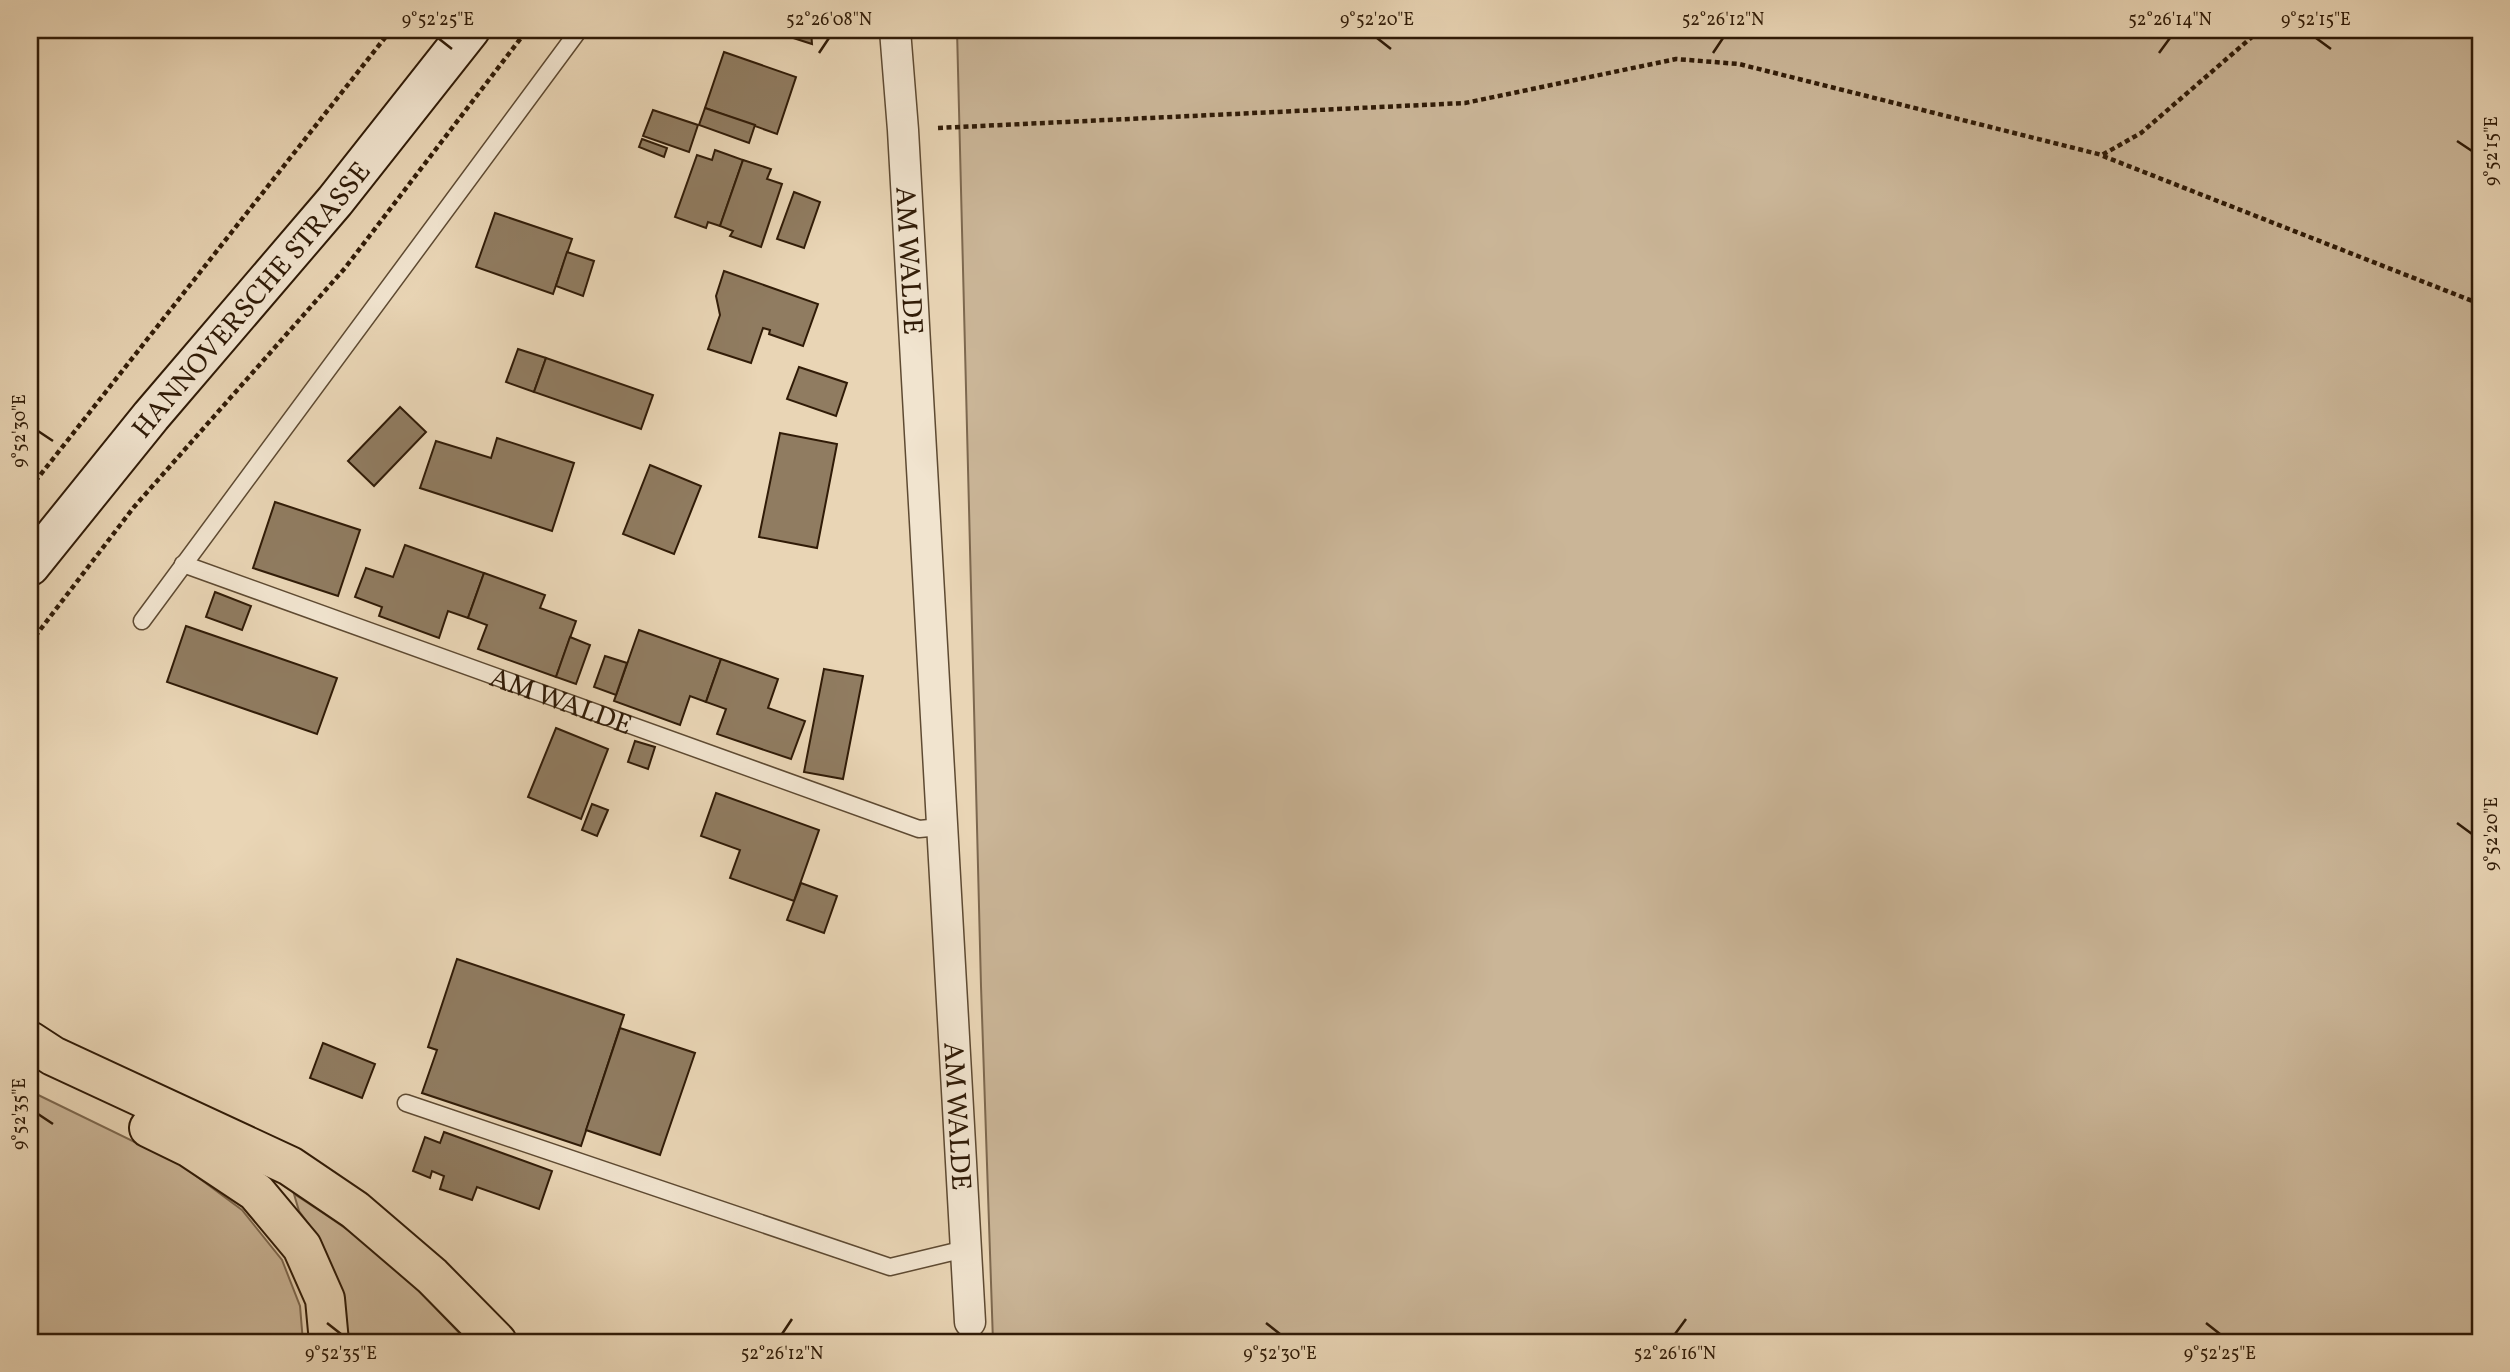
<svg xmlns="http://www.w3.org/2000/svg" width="2510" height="1372" viewBox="0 0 2510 1372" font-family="Vollkorn,serif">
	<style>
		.green { fill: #cab597; stroke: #7d684f; stroke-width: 2 }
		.building { fill: #907c61; stroke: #301b07; stroke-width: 2 }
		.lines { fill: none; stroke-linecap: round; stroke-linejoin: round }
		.lane-casing { stroke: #5e4a32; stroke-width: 19 }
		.street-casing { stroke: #5e4a32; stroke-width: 33 }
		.secondary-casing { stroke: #301b07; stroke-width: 42 }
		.highway-casing { stroke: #301b07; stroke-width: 42 }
		.path { stroke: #301b07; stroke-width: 4.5; stroke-dasharray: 5 3.5; stroke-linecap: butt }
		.lane { stroke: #f1e4cf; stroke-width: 16 }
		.street { stroke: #f1e4cf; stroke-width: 30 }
		.secondary { stroke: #f1e4cf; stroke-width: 38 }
		.highway { stroke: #e9d5b5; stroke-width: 38 }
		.ticks { fill: none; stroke: #301b07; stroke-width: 2.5 }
		.labels { text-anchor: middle; stroke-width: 5; stroke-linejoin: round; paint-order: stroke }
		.street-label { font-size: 28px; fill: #301b07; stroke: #f1e4cf }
		.neatline { fill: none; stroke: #301b07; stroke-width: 2.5 }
		.ticks-label { font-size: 18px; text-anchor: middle; fill: #301b07 }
	</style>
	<rect width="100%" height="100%" fill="#e9d5b5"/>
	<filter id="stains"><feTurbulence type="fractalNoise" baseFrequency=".00286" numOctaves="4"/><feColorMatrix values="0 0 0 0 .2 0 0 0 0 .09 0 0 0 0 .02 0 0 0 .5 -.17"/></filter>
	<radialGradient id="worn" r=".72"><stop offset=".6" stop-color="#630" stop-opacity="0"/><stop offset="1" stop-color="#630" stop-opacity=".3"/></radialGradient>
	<!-- green -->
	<g class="green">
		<polygon points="957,30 2480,30 2480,1342 993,1342 981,986"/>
		<polygon points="30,1091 180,1164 242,1210 282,1260 300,1306 303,1342 30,1342"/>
		<path d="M294,1194C322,1212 349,1230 375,1250C409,1278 438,1311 468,1342H348L342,1293L318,1237L299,1211Z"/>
	</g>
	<!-- building -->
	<g class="building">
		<polygon points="782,30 811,30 812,44 781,34"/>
		<polygon points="724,52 796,77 777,134 705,108"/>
		<polygon points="705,108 755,125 749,143 699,125"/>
		<polygon points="653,110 698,125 689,152 643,136"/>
		<polygon points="642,139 667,148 664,157 639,147"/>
		<polygon points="715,150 743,160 720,226 708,222 706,228 675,217 697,155 712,160"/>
		<polygon points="743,160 771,169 767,179 782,184 761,247 730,236 733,231 720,226"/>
		<polygon points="794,192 820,202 804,248 777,239"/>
		<polygon points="495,213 572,239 553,294 476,267"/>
		<polygon points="567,252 594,261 583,296 556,286"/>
		<polygon points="724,271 818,304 803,346 769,334 770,330 763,328 751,363 708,349 720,315 716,296"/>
		<polygon points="518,349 546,358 534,392 506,382"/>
		<polygon points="546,358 653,395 641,429 534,392"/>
		<polygon points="799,367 847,383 836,416 787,399"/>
		<polygon points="400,407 426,432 374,486 348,461"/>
		<polygon points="780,433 837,444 817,548 759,537"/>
		<polygon points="497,438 574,463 552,531 420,488 436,441 491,458"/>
		<polygon points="650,465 701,486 674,554 623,534"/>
		<polygon points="275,502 360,530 338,596 253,568"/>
		<polygon points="405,545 484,573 468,618 448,611 439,638 379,616 382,607 355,597 366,568 393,577"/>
		<polygon points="484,573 545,595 540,608 576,621 556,677 478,649 487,625 468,618"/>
		<polygon points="215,592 251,606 242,630 206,617"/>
		<polygon points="186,626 337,678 317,734 167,682"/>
		<polygon points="639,630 721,659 706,702 690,696 680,725 614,701"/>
		<polygon points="570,637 590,645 576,684 556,677"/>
		<polygon points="605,656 627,663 616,695 594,687"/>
		<polygon points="721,659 778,679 768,708 805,721 791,759 717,734 726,709 706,702"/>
		<polygon points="824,669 863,676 843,779 804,772"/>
		<polygon points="556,728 608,749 581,819 528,797"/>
		<polygon points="635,741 655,747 648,769 628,762"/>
		<polygon points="716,793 819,830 794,901 730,878 740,850 701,836"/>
		<polygon points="592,804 608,810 597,836 582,830"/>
		<polygon points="801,883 837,896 824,933 787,920"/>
		<polygon points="457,959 624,1015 581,1146 422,1093 437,1050 428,1047"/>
		<polygon points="620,1028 695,1053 660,1155 586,1130"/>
		<polygon points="323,1043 375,1064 362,1098 310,1078"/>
		<polygon points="444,1132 552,1171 539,1209 477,1187 472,1200 440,1189 444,1176 432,1171 430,1178 413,1171 425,1137 440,1143"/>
	</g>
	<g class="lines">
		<!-- lane casing -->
		<g class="lane-casing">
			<g id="lane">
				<path id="s1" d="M183,564L919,829L941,827"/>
				<polyline points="142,621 579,30"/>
				<polyline points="406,1103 890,1267 965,1249"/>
			</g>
		</g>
		<!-- street casing -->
		<g class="street-casing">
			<g id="street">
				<path id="s2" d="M895,30L903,130L970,1322"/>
			</g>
		</g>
		<!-- secondary casing -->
		<g class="secondary-casing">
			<g id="secondary">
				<path id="s3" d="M30,566L151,416L335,201L470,30"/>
			</g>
		</g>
		<!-- highway casing -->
		<g class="highway-casing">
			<g id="highway">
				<polyline points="30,1041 53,1056 290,1166 355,1210 432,1276 497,1342"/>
				<polyline points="149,1128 190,1148 256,1192 302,1247 325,1299 329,1342"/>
			</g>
		</g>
		<!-- path -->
		<g class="path">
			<polyline points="938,128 1465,103 1676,59 1739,64 2102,155 2141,133 2260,30"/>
			<polyline points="2103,156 2480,304"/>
			<polyline points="30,488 391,30"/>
			<polyline points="30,643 134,507 345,268 527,30"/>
		</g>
		<!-- lane -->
		<use href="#lane" class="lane"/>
		<!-- street -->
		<use href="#street" class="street"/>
		<!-- secondary -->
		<use href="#secondary" class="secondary"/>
		<!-- highway -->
		<use href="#highway" class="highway"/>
	</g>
	<!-- ticks -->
	<path class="ticks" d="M438,38L452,49M1377,38L1391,49M2316,38L2331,49M819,53L829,38M1713,53L1723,38M2159,53L2170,38M2457,141L2472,151M38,431L53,441M2457,823L2472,834M38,1114L53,1124M327,1323L341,1334M1266,1323L1280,1334M2206,1323L2220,1334M782,1334L792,1319M1675,1334L1686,1319"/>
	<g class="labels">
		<!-- street labels -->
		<g class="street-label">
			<text dy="10" stroke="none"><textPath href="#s2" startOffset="231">AM WALDE</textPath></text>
			<text dy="10" stroke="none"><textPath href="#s3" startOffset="346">HANNOVERSCHE STRASSE</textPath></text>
			<text dy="10" stroke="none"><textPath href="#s1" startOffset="402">AM WALDE</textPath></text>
			<text dy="10" stroke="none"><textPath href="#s2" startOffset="1088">AM WALDE</textPath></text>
		</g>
	</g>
	<!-- margin -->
	<rect width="2510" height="1372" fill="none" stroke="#e9d5b5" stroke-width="77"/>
	<rect x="38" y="38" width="2434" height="1296" class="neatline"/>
	<g class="ticks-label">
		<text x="438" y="25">9°52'25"E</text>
		<text x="829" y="25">52°26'08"N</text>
		<text x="1377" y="25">9°52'20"E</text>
		<text x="1723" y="25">52°26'12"N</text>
		<text x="2170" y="25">52°26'14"N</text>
		<text x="2316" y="25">9°52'15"E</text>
		<text transform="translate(2491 151) rotate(-90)" y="6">9°52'15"E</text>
		<text transform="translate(19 431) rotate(-90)" y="6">9°52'30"E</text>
		<text transform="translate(2491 834) rotate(-90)" y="6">9°52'20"E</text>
		<text transform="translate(19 1114) rotate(-90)" y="6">9°52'35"E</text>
		<text x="341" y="1359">9°52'35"E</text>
		<text x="782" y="1359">52°26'12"N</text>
		<text x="1280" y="1359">9°52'30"E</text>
		<text x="1675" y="1359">52°26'16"N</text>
		<text x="2220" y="1359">9°52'25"E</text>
	</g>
	<rect width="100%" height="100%" filter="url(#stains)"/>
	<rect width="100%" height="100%" fill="url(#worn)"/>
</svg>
